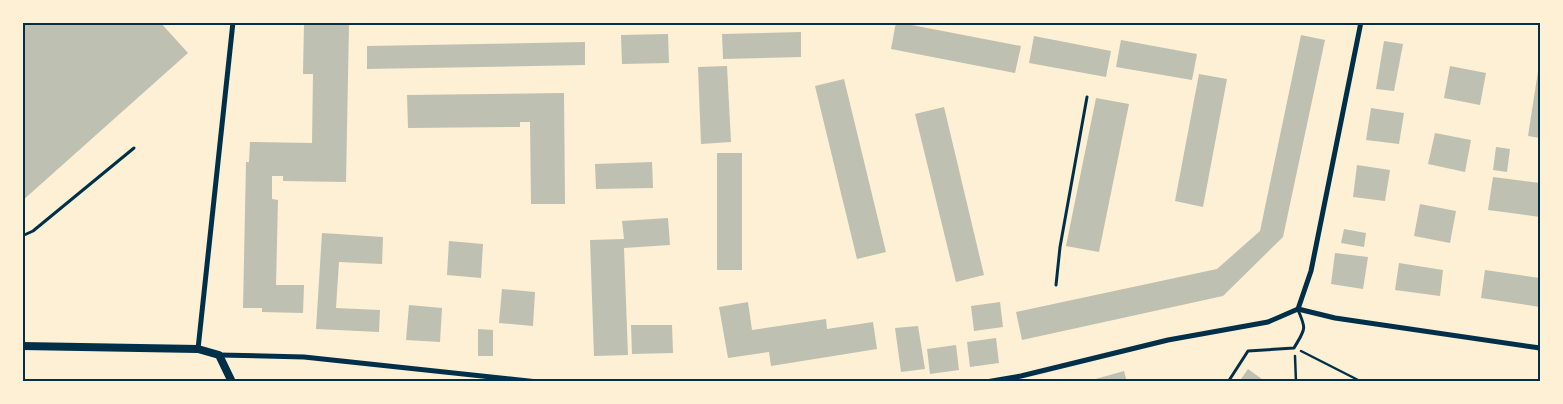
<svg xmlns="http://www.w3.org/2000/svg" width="1563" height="404" viewBox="0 0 1563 404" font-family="Helvetica,sans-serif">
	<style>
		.building { fill: #bec0b2 }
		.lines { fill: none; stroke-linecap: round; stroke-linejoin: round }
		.path { stroke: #003049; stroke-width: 2.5 }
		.service { stroke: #003049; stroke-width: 3 }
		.minor { stroke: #003049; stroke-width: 5 }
		.tertiary { stroke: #003049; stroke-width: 8 }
		.neatline { fill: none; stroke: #003049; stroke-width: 2 }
	</style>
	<rect width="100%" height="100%" fill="#fdf0d5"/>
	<!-- building -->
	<g class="building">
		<polygon points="22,22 160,22 188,53 22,201"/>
		<polygon points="896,22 1021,46 1015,73 891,49"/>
		<polygon points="304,24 349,25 346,182 283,181 283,176 272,176 272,199 278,200 276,285 304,285 303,313 262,312 262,308 243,308 246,162 249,162 250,142 312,143 313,74 303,74"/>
		<polygon points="801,32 801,57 723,59 722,34"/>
		<polygon points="668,34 669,63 622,64 621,35"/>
		<polygon points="1301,35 1325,40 1283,237 1223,296 1022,340 1016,312 1217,269 1260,231"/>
		<polygon points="1034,36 1111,51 1106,77 1029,63"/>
		<polygon points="1121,40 1197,54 1192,80 1116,67"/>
		<polygon points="1384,41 1403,44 1394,91 1376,89"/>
		<polygon points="585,42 585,65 367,69 367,46"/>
		<polygon points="1539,65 1540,65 1540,138 1528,136"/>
		<polygon points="727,66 731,142 701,144 698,67"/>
		<polygon points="1450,66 1486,73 1480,105 1444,98"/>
		<polygon points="1199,74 1227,79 1203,207 1175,201"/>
		<polygon points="844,79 886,252 857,259 815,86"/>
		<polygon points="564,93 565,204 531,204 530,122 520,122 520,127 408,128 407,95"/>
		<polygon points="1096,98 1129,104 1099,252 1066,246"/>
		<polygon points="944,107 984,275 956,282 915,114"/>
		<polygon points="1371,108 1404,113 1399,144 1366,140"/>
		<polygon points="1435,133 1471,140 1465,172 1428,164"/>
		<polygon points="1496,147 1510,149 1507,172 1493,170"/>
		<rect x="717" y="153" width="25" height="117"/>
		<polygon points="652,162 653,188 596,189 595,164"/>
		<polygon points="1357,165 1390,170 1385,201 1353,197"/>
		<polygon points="1493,177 1540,183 1540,217 1488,210"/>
		<polygon points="1420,204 1456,211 1450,243 1414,236"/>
		<polygon points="668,218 670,245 624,248 628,355 594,356 590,240 624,239 622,221"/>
		<polygon points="1344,229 1366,233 1364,247 1341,243"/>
		<polygon points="322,233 383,237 382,264 339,262 336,308 380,310 379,332 316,329"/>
		<polygon points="449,241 483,244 481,278 447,275"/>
		<polygon points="1335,253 1368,257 1363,289 1331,284"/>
		<polygon points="1399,263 1443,270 1440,296 1395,290"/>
		<polygon points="1485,270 1540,278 1540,307 1481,298"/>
		<polygon points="502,289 535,292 533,326 499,323"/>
		<polygon points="748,302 752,330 826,319 827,329 873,322 877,349 771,366 769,352 728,358 719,307"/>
		<polygon points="1000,302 1003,327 974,331 971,306"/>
		<polygon points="409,305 442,308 440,342 406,340"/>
		<polygon points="631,325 672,325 673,353 632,354"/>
		<polygon points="918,326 925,369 901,372 895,328"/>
		<polygon points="478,329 493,330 493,356 478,356"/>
		<polygon points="996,338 999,363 970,367 967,342"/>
		<polygon points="956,345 959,370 930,374 927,349"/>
		<polygon points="1248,369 1266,382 1239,382"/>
		<polygon points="1124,371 1127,382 1093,382 1092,380"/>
	</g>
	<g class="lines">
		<!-- path -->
		<g class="path">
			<polyline points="1301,351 1362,382"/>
			<polyline points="1295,356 1296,382"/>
		</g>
		<!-- service -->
		<g class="service">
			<polyline points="22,236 33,231 134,148"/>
			<polyline points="1056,285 1060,247 1087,97"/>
			<path d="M1228,382L1248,351L1294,348C1305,329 1307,330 1298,310"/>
		</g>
		<!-- minor -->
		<g class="minor">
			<polyline points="1298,309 1311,271 1361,22"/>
			<polyline points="198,349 233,22"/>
			<polyline points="219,355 304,357 538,382"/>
			<polyline points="986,382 1021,376 1168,340 1268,322 1298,309 1335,318 1540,348"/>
		</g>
		<!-- tertiary -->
		<polyline class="tertiary" points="22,346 198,349 219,355 232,382"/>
	</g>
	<!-- border -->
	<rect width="1563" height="404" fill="none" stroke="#fdf0d5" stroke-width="48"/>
	<rect x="24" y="24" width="1515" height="356" class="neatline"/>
</svg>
